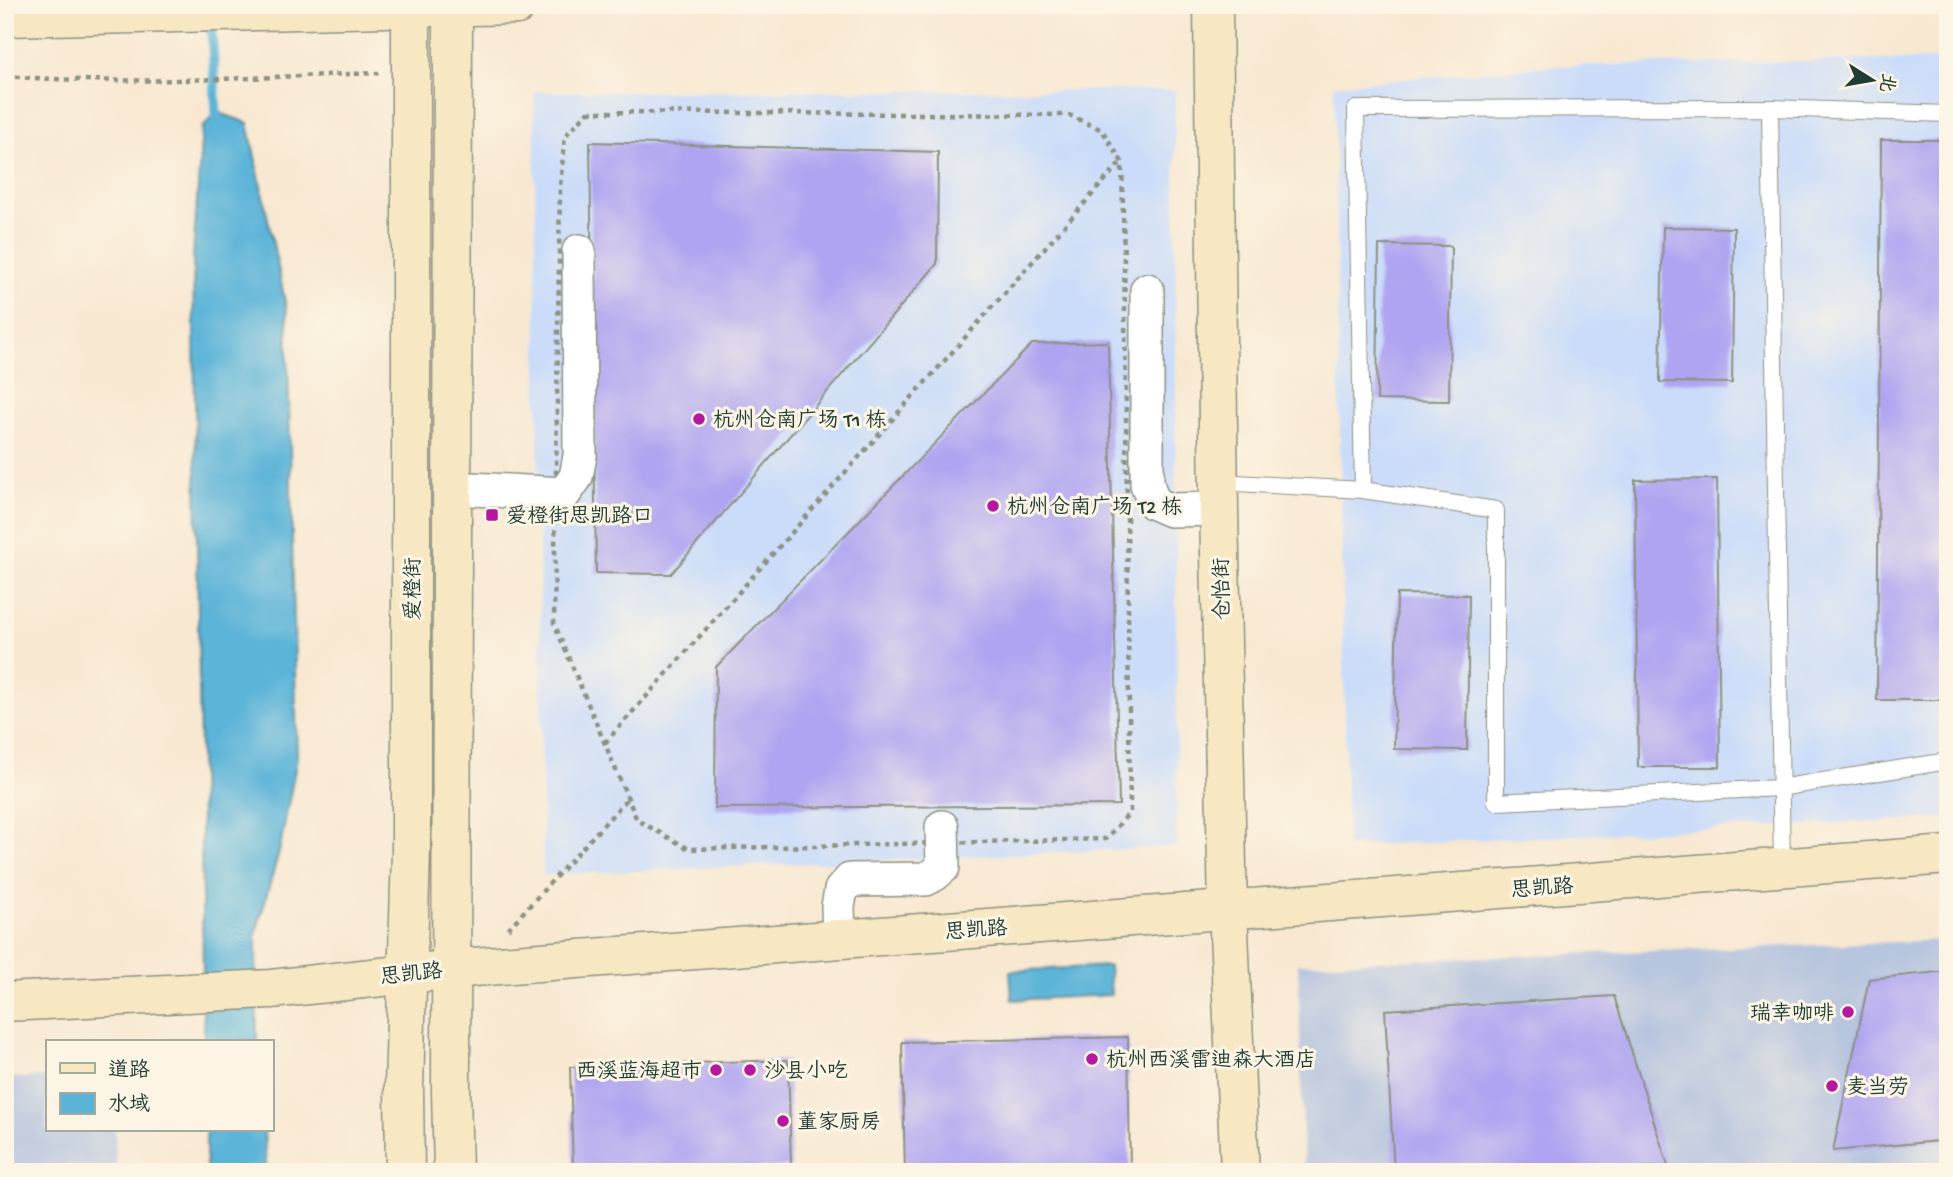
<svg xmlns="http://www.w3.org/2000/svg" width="1953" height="1177" viewBox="0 0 1953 1177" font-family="'Gochi Hand','LXGW WenKai TC',sans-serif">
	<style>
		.built { fill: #cadcf9 }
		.industrial { fill: #b7c5de }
		.water { fill: #5bb4d8; stroke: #3d7886; stroke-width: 2 }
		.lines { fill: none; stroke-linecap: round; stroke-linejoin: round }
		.stream { stroke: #5bb4d8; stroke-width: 10 }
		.building { fill: #afa4f1 }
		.lane-casing { stroke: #8c9282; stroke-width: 18 }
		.street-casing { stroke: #8c9282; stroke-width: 36 }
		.secondary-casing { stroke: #8c9282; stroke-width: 41 }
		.path { stroke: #8c9282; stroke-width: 4.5; stroke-dasharray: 5 5; stroke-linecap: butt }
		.lane { stroke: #fff; stroke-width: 16 }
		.street { stroke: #fff; stroke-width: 33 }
		.secondary { stroke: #f7e8c3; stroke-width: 38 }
		.poi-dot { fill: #b5179e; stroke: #fcf5e5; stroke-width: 2.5 }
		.labels { text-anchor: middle; stroke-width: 6; stroke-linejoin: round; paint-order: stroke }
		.poi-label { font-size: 21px; fill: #1f3d34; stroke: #fcf5e5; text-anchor: start }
		.street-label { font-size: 21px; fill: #1f3d34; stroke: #fcf5e5 }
	</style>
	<rect width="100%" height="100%" fill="#fcf5e5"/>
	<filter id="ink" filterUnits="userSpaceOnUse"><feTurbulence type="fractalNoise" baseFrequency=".0143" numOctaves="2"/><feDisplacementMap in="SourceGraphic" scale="14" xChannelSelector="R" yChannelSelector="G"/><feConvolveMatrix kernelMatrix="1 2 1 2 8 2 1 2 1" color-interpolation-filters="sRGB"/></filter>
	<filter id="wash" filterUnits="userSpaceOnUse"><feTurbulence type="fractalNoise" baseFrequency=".00686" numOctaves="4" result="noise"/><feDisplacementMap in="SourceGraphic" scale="28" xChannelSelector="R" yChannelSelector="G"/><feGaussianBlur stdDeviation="1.57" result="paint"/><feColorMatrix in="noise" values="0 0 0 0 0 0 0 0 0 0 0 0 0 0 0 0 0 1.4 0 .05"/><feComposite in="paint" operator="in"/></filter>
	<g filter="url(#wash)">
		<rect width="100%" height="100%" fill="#f8e8d1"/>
		<!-- built -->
		<g class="built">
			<polygon points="1948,59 1948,818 1347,846 1334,85 1548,66"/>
			<polygon points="1175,90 1177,847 543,875 534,92"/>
		</g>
		<!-- industrial -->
		<g class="industrial">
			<polygon points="1948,940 1948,1172 1304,1172 1298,964"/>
			<polygon points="47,1077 47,1130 115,1130 116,1172 5,1172 5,1078"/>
		</g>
		<!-- water -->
		<g class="water">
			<polygon points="217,112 248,123 287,311 297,758 280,848 256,933 257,1042 204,1042 193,256 202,128"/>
			<polygon points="1109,966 1111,995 1012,1000 1010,971"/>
			<polygon points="206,1130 264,1130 266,1172 206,1172"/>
		</g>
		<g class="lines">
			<!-- stream -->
			<polyline class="stream" points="211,20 217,123"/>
		</g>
		<g id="blocks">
			<!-- building -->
			<g class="building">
				<polygon points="1881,140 1948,140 1948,700 1877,700"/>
				<polygon points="590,142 938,152 937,264 671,574 596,573"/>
				<polygon points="1663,227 1734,228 1732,383 1660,382"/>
				<polygon points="1379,245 1451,246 1449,401 1377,400"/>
				<polygon points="1108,342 1119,805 715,808 716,667 1032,344"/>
				<polygon points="1717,479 1720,767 1638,767 1635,480"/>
				<polygon points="1397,594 1469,595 1467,750 1394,749"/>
				<polygon points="1948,971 1948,1140 1833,1151 1869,979"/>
				<polygon points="1614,996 1668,1166 1581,1172 1394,1172 1385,1010"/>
				<polygon points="1128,1037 1130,1172 905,1172 902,1042"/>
				<polygon points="788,1060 791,1167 698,1170 698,1172 573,1172 570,1067"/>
			</g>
		</g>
	</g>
	<g filter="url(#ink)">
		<use href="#blocks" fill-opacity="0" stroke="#8c9282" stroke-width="2"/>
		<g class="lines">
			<!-- lane casing -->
			<g class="lane-casing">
				<g id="lane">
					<polyline points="1770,108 1782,868"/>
					<polyline points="1948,114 1770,108 1356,109 1363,490 1496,510 1496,802 1779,788 1948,761"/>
					<polyline points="1219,482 1363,490"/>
				</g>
			</g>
			<!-- street casing -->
			<g class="street-casing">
				<g id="street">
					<polyline points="1147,290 1147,484 1154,503 1170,510 1219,509"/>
					<polyline points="453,488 564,494 576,477 580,456 579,251"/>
					<polyline points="839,939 838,907 841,890 850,880 926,879 935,874 943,867 942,827"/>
				</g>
			</g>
			<!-- secondary casing -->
			<g class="secondary-casing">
				<g id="secondary">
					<polyline points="453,5 451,1091 453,1172"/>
					<polyline points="1213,5 1219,509 1228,910 1240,1172"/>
					<polyline points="5,17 517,5"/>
					<polyline points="5,1002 271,989 473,967 1948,855"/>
					<polyline points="405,1172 404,1087 411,851 411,5"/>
				</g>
			</g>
			<!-- path -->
			<g class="path">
				<path d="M5,76C129,86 255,77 379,73"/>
				<polygon points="588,112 1069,115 1102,130 1122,162 1125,314 1130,812 1106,839 689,849 637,820 554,623 560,186 565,136"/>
				<polyline points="605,743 1121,162"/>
				<polyline points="508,929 628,798"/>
			</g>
			<!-- lane -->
			<use href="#lane" class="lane"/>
			<!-- street -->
			<use href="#street" class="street"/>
			<!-- secondary -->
			<use href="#secondary" class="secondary"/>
		</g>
	</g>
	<!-- markers -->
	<g class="poi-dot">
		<circle cx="699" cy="419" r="7"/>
		<circle cx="993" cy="506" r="7"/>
		<rect x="485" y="508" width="14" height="14" rx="3.5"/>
		<circle cx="1848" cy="1012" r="7"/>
		<circle cx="1092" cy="1059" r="7"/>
		<circle cx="716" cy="1070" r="7"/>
		<circle cx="750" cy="1070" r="7"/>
		<circle cx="1832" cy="1086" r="7"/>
		<circle cx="783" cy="1121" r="7"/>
	</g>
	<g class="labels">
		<!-- poi labels -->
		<g class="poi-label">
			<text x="713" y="426">杭州仓南广场 T1 栋</text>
			<text x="1007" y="513">杭州仓南广场 T2 栋</text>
			<text x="506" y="522">爱橙街思凯路口</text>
			<text x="1834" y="1019" text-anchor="end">瑞幸咖啡</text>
			<text x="1106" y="1066">杭州西溪雷迪森大酒店</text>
			<text x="702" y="1077" text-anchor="end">西溪蓝海超市</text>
			<text x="764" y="1077">沙县小吃</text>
			<text x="1846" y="1093">麦当劳</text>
			<text x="797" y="1128">董家厨房</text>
		</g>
		<!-- street labels -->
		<g class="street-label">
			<text transform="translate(412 589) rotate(-90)" y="7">爱橙街</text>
			<text transform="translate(1221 589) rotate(-91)" y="7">仓怡街</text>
			<text transform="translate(1542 887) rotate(-4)" y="7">思凯路</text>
			<text transform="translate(976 929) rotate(-4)" y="7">思凯路</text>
			<text transform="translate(411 973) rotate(-6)" y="7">思凯路</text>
		</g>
	</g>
	<!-- margin -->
	<rect width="1953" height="1177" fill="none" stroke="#fcf5e5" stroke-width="28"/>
	<!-- legend -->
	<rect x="46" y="1040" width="228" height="91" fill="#fcf5e5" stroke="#a4ab9e" stroke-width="2"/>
	<rect x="60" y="1063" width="35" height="10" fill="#f7e8c3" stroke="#a4ab9e" stroke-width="2"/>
	<text x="108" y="1076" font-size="21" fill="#1f3d34">道路</text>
	<rect x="60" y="1093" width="35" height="21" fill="#5bb4d8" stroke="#a4ab9e" stroke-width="2"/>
	<text x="108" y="1110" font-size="21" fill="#1f3d34">水域</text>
	<!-- north arrow -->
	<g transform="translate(1872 80) rotate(101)" stroke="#fcf5e5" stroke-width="5" paint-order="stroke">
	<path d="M0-5L12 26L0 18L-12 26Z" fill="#1f3d34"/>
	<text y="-10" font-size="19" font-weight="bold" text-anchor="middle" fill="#1f3d34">北</text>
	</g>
</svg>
